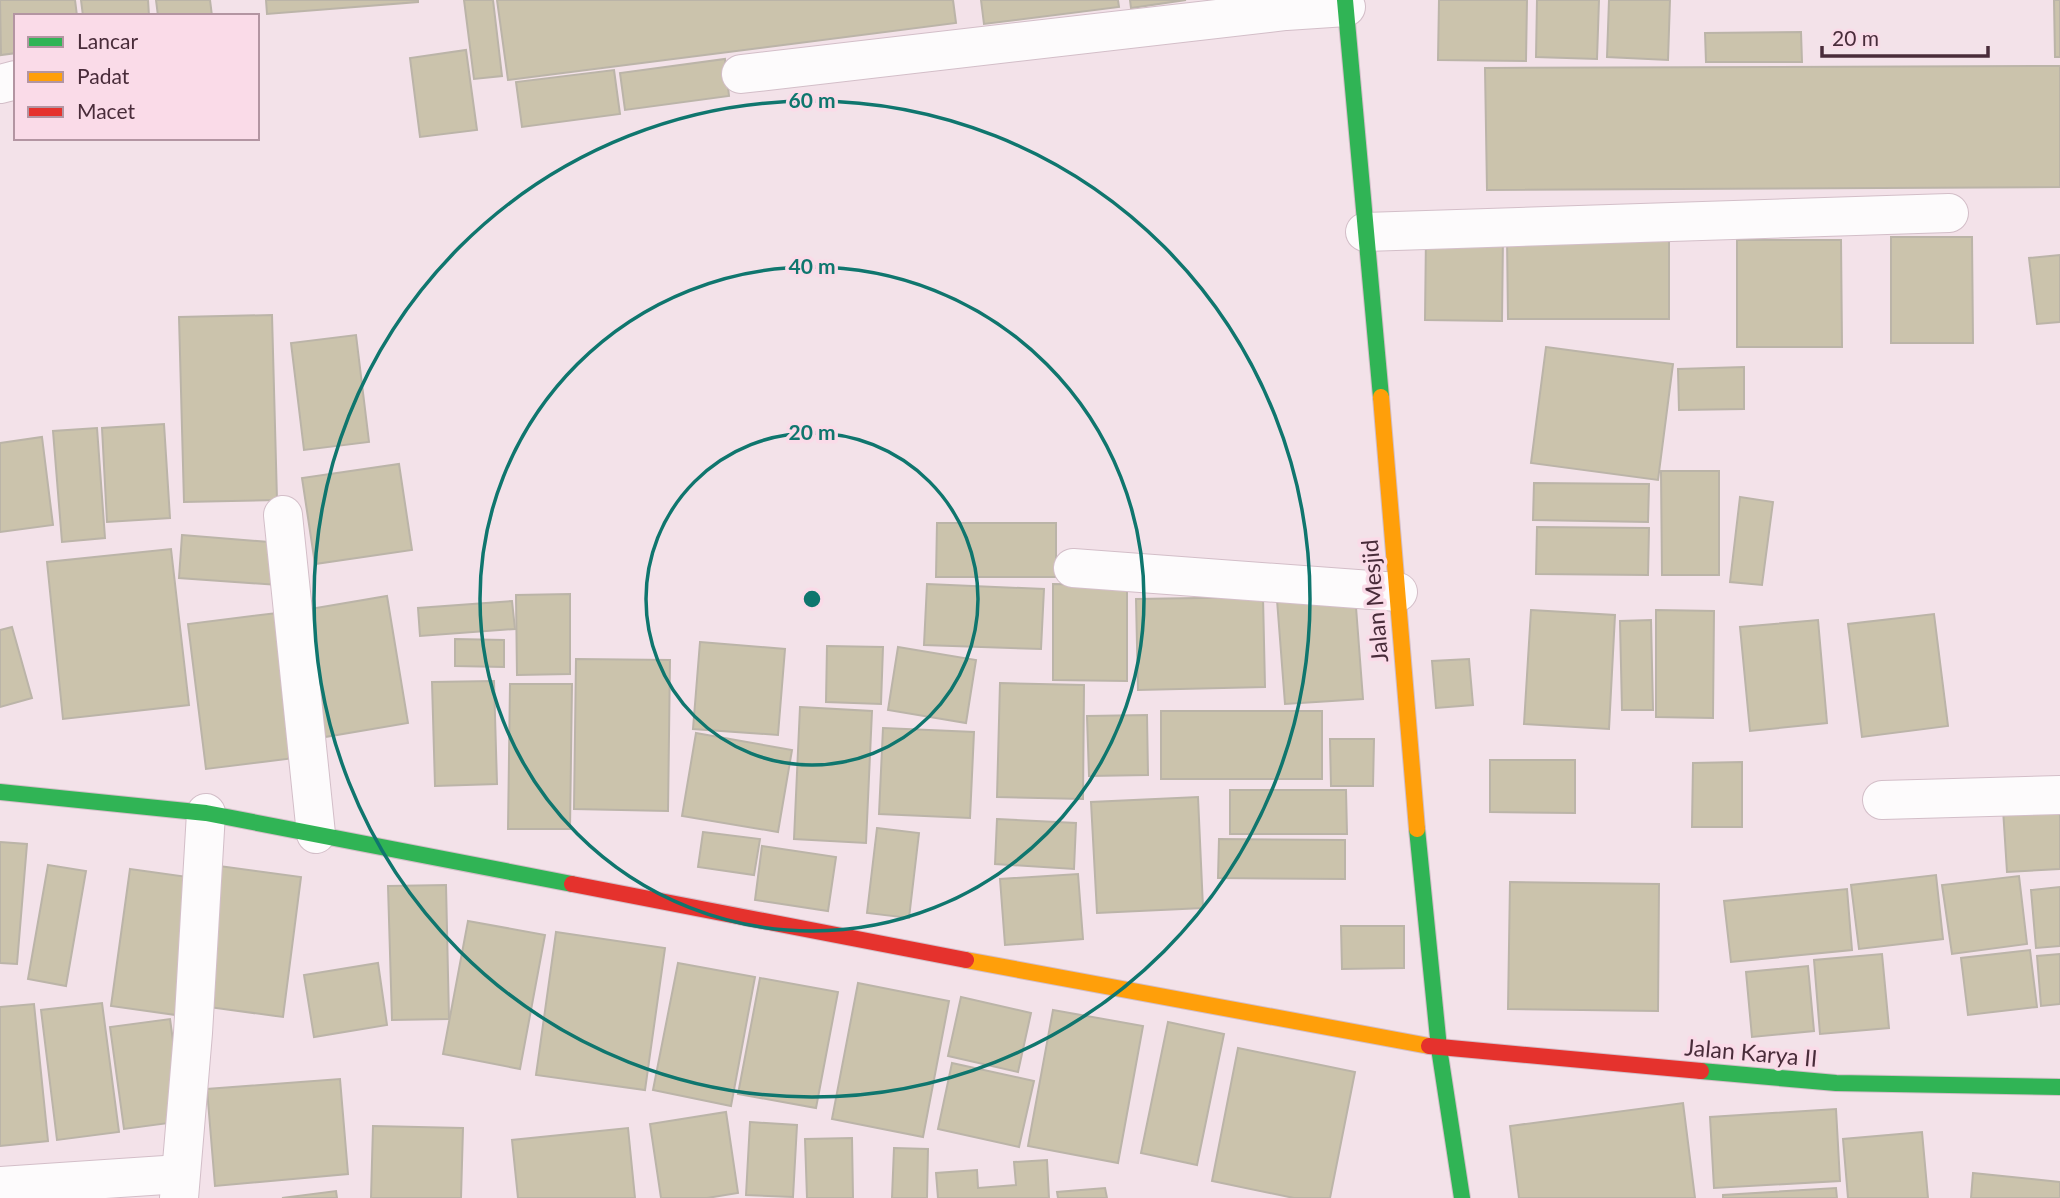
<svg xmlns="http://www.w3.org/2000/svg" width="2060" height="1198" viewBox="0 0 2060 1198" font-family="Lato,sans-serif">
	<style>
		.building { fill: #cbc3ac; stroke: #bbb4a8; stroke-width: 2 }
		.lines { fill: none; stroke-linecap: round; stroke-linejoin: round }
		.street-casing { stroke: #d3bec8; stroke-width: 40 }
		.fast-casing { stroke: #d3bec8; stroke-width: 18 }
		.slow-casing { stroke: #d3bec8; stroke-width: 18 }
		.jam-casing { stroke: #d3bec8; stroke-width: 18 }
		.street { stroke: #fdfbfc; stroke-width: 38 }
		.fast { stroke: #30b455; stroke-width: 16 }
		.slow { stroke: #ff9f0a; stroke-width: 16 }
		.jam { stroke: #e5322d; stroke-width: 16 }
		.ring { fill: none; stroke: #0f766e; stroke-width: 3.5 }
		.labels { text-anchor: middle; stroke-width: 7; stroke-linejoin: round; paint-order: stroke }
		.street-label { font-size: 23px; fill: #492c3a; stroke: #fadbe8 }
		.centre { fill: #0f766e; stroke: #fadbe8; stroke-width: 3.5 }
		.ring-label { font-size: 21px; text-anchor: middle; font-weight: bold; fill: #0f766e; stroke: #fadbe8; stroke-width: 7; stroke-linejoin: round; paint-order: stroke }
	</style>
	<rect width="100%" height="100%" fill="#f3e2e9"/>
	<!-- building -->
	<g class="building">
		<polygon points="0,0 75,0 77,16 16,16 16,53 1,55"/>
		<polygon points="81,0 148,0 149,16 83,16"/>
		<polygon points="156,0 210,0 212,16 158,16"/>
		<polygon points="266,0 418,0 418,2 267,14"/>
		<polygon points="464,0 493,0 502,76 474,79"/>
		<polygon points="497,0 953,0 956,23 508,80"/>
		<polygon points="981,0 1118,0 1119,7 984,24"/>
		<polygon points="1130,0 1186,0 1131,8"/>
		<polygon points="1439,0 1527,0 1526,61 1438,60"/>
		<polygon points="1537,0 1599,0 1597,59 1536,57"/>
		<polygon points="1609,0 1670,0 1668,60 1607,57"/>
		<polygon points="2054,0 2060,0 2060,57 2055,57"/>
		<polygon points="1801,32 1802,62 1706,62 1705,33"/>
		<polygon points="466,50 477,130 420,137 410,58"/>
		<polygon points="725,59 729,96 625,110 620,73"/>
		<polygon points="2060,66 2060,187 1487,190 1485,68"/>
		<polygon points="614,70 620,114 522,127 516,82"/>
		<polygon points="1426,235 1503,236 1502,321 1425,320"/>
		<polygon points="1507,236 1669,237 1669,319 1508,319"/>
		<polygon points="1891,237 1972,237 1973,343 1891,343"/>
		<polygon points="1737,240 1841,240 1842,347 1737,347"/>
		<polygon points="2060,255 2060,322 2037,324 2029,258"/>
		<polygon points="272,315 277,500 184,502 179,317"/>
		<polygon points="356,335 369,442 304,450 291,343"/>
		<polygon points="1546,347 1673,364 1658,480 1531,463"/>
		<polygon points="1744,367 1744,409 1679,410 1678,369"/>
		<polygon points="164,424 170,518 107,522 102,428"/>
		<polygon points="97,428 105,538 62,542 53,431"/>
		<polygon points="42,437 53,525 0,532 0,443"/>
		<polygon points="399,464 412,550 315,564 302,478"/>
		<polygon points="1661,471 1719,471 1719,575 1662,575"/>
		<polygon points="1534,483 1649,484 1648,522 1533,520"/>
		<polygon points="1740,497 1773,502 1762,585 1730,582"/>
		<polygon points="937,523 1056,523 1056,577 936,577"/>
		<polygon points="1537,527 1649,528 1648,575 1536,574"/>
		<polygon points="182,535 281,543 278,585 179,578"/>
		<polygon points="171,549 189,705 63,719 47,562"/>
		<polygon points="927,584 1044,589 1041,649 924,645"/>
		<polygon points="1053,584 1127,585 1127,681 1053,680"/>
		<polygon points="570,594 570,674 517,675 516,595"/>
		<polygon points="1355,594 1363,699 1285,704 1277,600"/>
		<polygon points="387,596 408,723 325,737 304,610"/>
		<polygon points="1263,597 1265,687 1138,690 1136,599"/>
		<polygon points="512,601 515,629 420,636 418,608"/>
		<polygon points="1531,610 1615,615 1609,729 1524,724"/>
		<polygon points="1656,610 1714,611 1713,718 1656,717"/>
		<polygon points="285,612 303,757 206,769 188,624"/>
		<polygon points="1934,614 1948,726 1862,737 1848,624"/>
		<polygon points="1651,620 1653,710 1622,710 1620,621"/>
		<polygon points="1818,620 1827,723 1750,731 1740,627"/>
		<polygon points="12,627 32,698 0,707 0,630"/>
		<polygon points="455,639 504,640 504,667 455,666"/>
		<polygon points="700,642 785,649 778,735 693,729"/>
		<polygon points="827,646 883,647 881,704 826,702"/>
		<polygon points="898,647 976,660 966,723 888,710"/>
		<polygon points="576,659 670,660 668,811 574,809"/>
		<polygon points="1469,659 1473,705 1436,708 1432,661"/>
		<polygon points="494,681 497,784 435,786 432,682"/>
		<polygon points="1000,683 1084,685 1083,799 997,797"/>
		<polygon points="510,684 572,684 570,829 508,829"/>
		<polygon points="800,707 872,711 866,843 794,839"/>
		<rect x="1161" y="711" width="161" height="68"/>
		<polygon points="1147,715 1148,775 1089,776 1087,716"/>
		<polygon points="883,728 974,732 970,818 879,814"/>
		<polygon points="696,733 792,750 778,832 682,816"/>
		<polygon points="1330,739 1374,739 1373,786 1331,786"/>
		<polygon points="1490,760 1575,760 1575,813 1490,812"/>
		<polygon points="1742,762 1742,827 1692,827 1693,763"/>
		<polygon points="1230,790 1346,790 1347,834 1230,834"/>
		<polygon points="1198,797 1203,908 1097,913 1091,802"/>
		<polygon points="2060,806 2060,869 2007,872 2003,809"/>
		<polygon points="997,819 1076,823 1074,869 995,864"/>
		<polygon points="877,828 919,833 909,918 867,913"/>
		<polygon points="703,832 760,839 754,875 698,867"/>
		<polygon points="1219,839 1345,840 1345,879 1218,878"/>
		<polygon points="0,842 27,844 17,964 0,963"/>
		<polygon points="762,846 836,857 828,911 755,900"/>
		<polygon points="48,865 86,871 66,986 28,979"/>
		<polygon points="219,866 301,877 283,1017 201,1006"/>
		<polygon points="130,869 195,878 176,1015 111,1006"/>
		<polygon points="1078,874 1083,939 1005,945 1000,879"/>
		<polygon points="1936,875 1943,939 1859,949 1851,885"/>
		<polygon points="2019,876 2027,944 1952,954 1942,885"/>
		<polygon points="1510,882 1659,884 1658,1011 1508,1009"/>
		<polygon points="446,885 449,1019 392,1020 388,886"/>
		<polygon points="2060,887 2060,946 2036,948 2031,890"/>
		<polygon points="1847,889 1852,950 1731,962 1724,901"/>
		<polygon points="468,921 545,935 520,1069 443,1054"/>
		<polygon points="1341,926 1404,926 1404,968 1342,969"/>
		<polygon points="556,932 665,948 645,1090 536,1075"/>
		<polygon points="2030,950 2037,1007 1968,1015 1961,958"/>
		<polygon points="1882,954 1889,1028 1820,1034 1814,960"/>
		<polygon points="2060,954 2060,1004 2041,1006 2037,956"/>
		<polygon points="378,963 387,1025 314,1037 304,975"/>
		<polygon points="678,963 755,977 731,1106 653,1090"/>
		<polygon points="1808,966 1814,1031 1752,1037 1746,972"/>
		<polygon points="760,978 838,992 816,1108 738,1094"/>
		<polygon points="858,983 949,1001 923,1137 832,1119"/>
		<polygon points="961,997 1031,1013 1018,1072 948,1056"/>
		<polygon points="102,1003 119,1132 57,1140 41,1010"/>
		<polygon points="34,1004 48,1141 0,1146 0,1007"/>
		<polygon points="1053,1010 1143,1026 1118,1163 1028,1146"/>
		<polygon points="170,1019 184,1121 124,1129 110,1027"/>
		<polygon points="1168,1022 1224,1034 1197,1165 1141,1153"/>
		<polygon points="1238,1048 1355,1072 1330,1198 1294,1198 1212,1181"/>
		<polygon points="952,1063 1034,1081 1019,1147 938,1129"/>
		<polygon points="340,1079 348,1174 215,1186 207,1089"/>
		<polygon points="1683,1103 1695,1198 1519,1198 1510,1126"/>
		<polygon points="1836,1109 1840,1181 1714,1188 1710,1117"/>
		<polygon points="726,1112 738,1193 707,1198 661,1198 650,1124"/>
		<polygon points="750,1122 797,1125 793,1197 746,1195"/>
		<polygon points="373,1126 463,1128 461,1198 371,1198"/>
		<polygon points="628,1128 635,1198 518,1198 512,1140"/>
		<polygon points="1922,1132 1928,1198 1848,1198 1843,1139"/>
		<polygon points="852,1138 853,1198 807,1198 805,1139"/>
		<polygon points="894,1148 928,1149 927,1198 892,1198"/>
		<polygon points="1047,1160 1049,1198 938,1198 936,1173 977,1170 978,1188 1016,1185 1014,1162"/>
		<polygon points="1973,1173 2060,1182 2060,1198 1971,1198"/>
		<polygon points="1105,1188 1107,1198 1058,1198 1057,1192"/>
		<polygon points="1836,1188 1837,1198 1723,1198 1723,1195"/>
		<polygon points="336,1191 337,1198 282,1198"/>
	</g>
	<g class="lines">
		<!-- street casing -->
		<g class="street-casing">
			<g id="street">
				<polyline points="741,74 1286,11 1346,7"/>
				<polyline points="0,84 16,80"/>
				<polyline points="1365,232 1949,213"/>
				<polyline points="283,515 316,834"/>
				<polyline points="1073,568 1398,592"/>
				<polyline points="1882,800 2060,795"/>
				<polyline points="0,1186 180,1174"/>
				<polyline points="179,1198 193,1033 206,813"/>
			</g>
		</g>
		<!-- fast casing -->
		<g class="fast-casing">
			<g id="fast">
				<polyline points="1345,0 1381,397"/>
				<polyline points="0,792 206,813 572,884"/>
				<polyline points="1417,829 1439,1048 1462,1198"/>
				<polyline points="1701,1071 1836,1083 2060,1087"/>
			</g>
		</g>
		<!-- slow casing -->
		<g class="slow-casing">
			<g id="slow">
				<polyline points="1381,397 1417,829"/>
				<polyline points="966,960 1429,1046"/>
			</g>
		</g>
		<!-- jam casing -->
		<g class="jam-casing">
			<g id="jam">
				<polyline points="572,884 966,960"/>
				<polyline points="1429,1046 1701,1071"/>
			</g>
		</g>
		<!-- street -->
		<use href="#street" class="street"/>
		<!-- fast -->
		<use href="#fast" class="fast"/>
		<!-- slow -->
		<use href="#slow" class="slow"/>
		<!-- jam -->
		<use href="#jam" class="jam"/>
	</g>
	<!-- distance rings -->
	<g class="ring">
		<circle cx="812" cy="599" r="166"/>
		<circle cx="812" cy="599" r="332"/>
		<circle cx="812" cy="599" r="498"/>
	</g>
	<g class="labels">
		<!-- street labels -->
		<g class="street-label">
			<text transform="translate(1375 601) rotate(-95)" y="8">Jalan Mesjid</text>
			<text transform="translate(1751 1053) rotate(5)" y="8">Jalan Karya II</text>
		</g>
	</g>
	<circle cx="812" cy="599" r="10" class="centre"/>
	<g class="ring-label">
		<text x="812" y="108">60 m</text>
		<text x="812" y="274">40 m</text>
		<text x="812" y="440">20 m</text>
	</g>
	<!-- legend -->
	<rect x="14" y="14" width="245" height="126" fill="#fadbe8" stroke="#b395a2" stroke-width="2"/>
	<rect x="28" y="37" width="35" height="10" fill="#30b455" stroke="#b395a2" stroke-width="2"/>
	<text x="77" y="49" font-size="21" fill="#492c3a">Lancar</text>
	<rect x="28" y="72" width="35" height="10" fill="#ff9f0a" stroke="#b395a2" stroke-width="2"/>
	<text x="77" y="84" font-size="21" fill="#492c3a">Padat</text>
	<rect x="28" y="107" width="35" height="10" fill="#e5322d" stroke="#b395a2" stroke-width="2"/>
	<text x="77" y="119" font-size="21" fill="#492c3a">Macet</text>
	<!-- scale -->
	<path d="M1822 46v10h166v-10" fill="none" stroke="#492c3a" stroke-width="3.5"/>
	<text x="1832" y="46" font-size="21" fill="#492c3a" stroke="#fadbe8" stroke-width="5" paint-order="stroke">20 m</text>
</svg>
